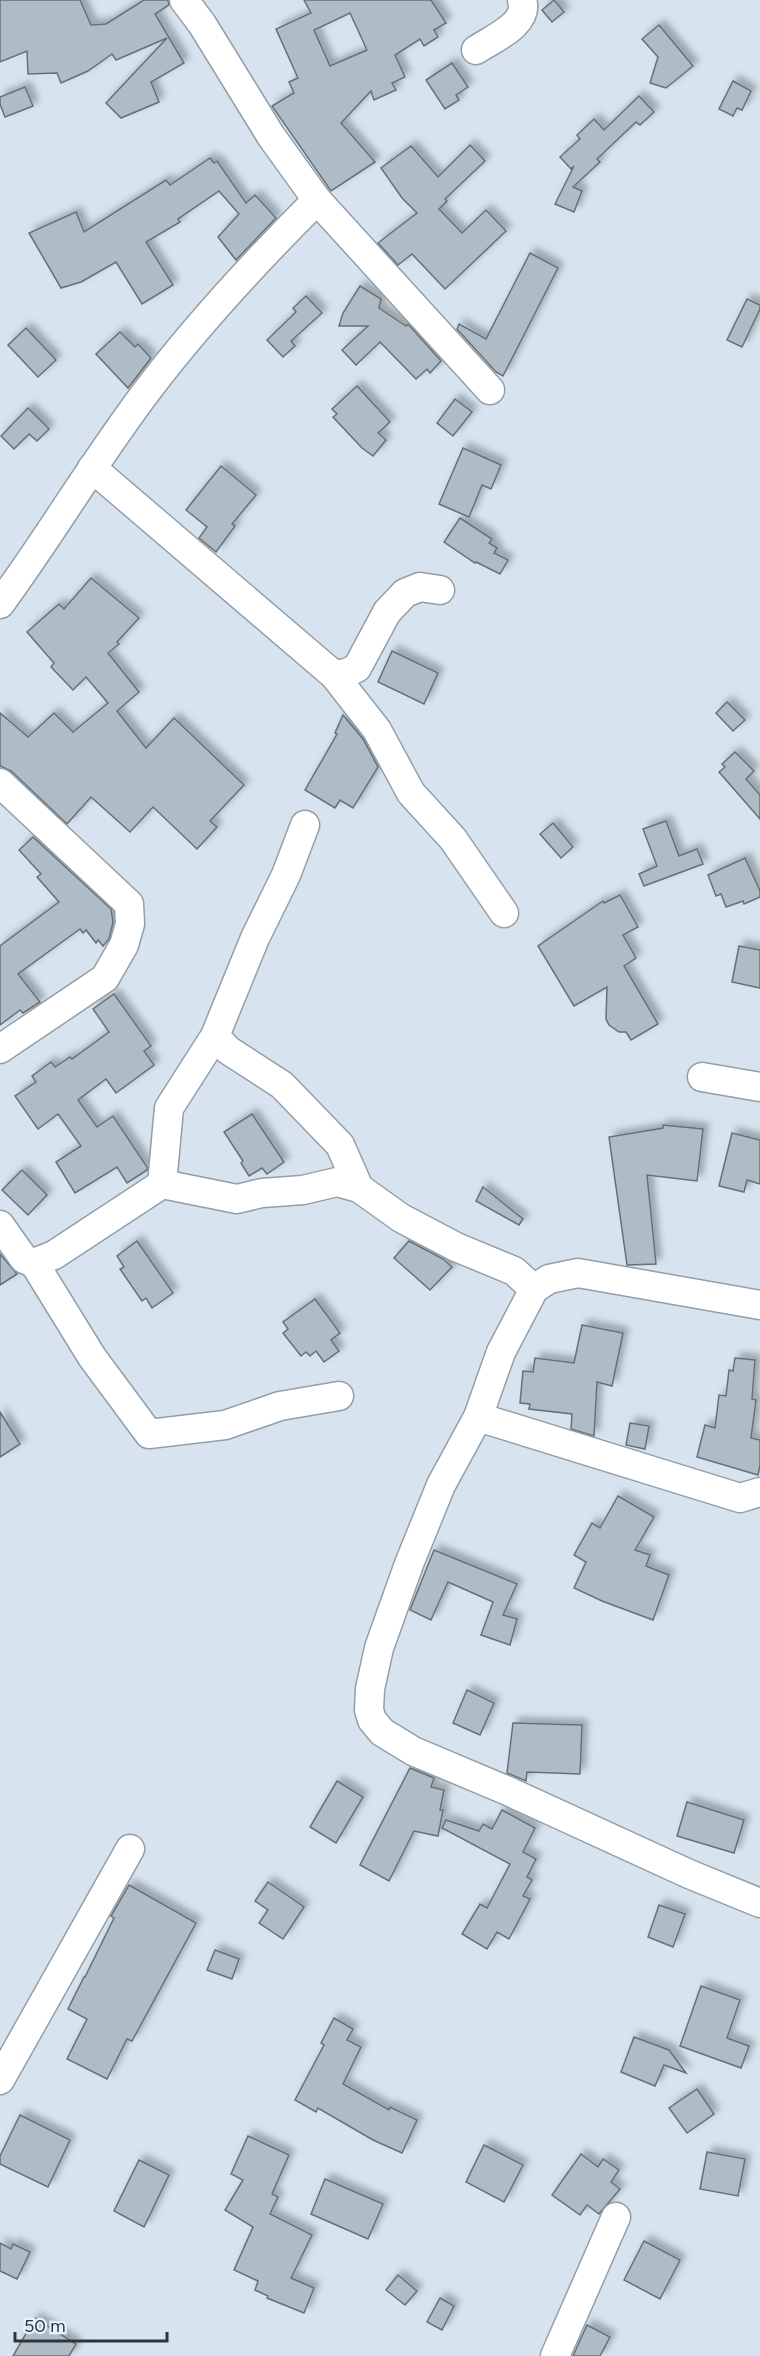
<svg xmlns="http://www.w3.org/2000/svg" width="760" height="2356" viewBox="0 0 760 2356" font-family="Figtree,sans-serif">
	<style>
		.building { fill: #afbcc6; stroke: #65717a; stroke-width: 1.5; fill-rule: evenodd; filter: url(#shadow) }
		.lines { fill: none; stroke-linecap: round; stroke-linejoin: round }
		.minor-casing { stroke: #929fa9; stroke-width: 31 }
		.minor { stroke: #fff; stroke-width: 28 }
	</style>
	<defs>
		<filter id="shadow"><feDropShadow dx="5.5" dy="-5.5" stdDeviation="3" flood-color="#0004"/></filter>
	</defs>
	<rect width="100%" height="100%" fill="#d7e4ef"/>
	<!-- building -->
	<g class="building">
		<polygon points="0,0 80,0 91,25 106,24 144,0 168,0 169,5 155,14 184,63 151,82 159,102 121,118 106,103 167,38 116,60 112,54 88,71 61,83 57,73 28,74 27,51 0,62"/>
		<path d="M304,0H431L446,23L434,30L438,37L424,46L420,39L395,55L405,77L392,83L396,90L374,100L371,91L341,123L375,162L331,191L272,106L294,93L289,82L298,78L276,29L311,13ZM350,13L367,50L330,66L314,30Z"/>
		<polygon points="554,0 564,12 552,22 542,10"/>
		<polygon points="659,25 693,66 666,88 650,83 658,57 642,39"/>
		<polygon points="452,63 468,87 456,95 459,100 445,109 426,80"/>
		<polygon points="733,81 751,91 742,110 737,108 733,116 719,109"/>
		<polygon points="25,87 33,106 5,117 0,104 0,97"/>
		<polygon points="639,96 654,112 640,125 636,122 597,159 600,162 573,187 582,191 574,212 555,204 574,166 571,169 560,157 580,139 577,135 594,119 604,130"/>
		<polygon points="470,145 485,161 445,199 447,201 439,209 462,233 486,210 506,231 445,289 412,254 398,265 378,243 417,213 402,198 381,168 411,146 438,177"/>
		<polygon points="210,158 214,163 217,161 246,203 255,195 276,218 236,260 218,237 239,214 219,191 178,219 180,222 146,242 173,285 142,304 116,262 81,282 61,288 29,233 76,212 84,232 166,180 170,185"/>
		<polygon points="530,253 558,268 503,376 496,372 457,329 459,324 486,339"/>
		<polygon points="360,286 381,299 379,308 406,326 408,324 441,361 430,373 427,369 416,379 380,342 356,365 342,350 368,326 339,326 343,313"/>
		<polygon points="306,296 322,313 291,341 295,346 283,357 267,340 296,312 293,308"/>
		<polygon points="747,299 760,305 760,309 742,347 727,340"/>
		<polygon points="26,328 56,360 38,377 8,345"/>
		<polygon points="120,332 135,347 138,344 151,358 128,388 96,354"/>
		<polygon points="357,386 390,422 378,433 386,440 373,456 362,448 333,417 337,414 332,409"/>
		<polygon points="455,399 472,412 453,436 437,423"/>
		<polygon points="28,408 49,429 37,441 29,434 14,449 1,436"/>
		<polygon points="463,448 501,465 491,489 482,485 469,517 439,504"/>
		<polygon points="221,466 256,495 232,524 235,526 216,552 199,538 207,527 186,510"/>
		<polygon points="460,518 492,539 489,543 497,548 494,553 508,560 500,574 476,562 475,563 444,542"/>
		<polygon points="91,578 139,618 117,642 119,644 108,653 139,692 117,711 146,748 174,718 244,785 210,821 217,827 197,849 153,807 130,832 91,797 67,824 11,771 0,766 0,713 28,737 54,713 73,732 108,703 86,677 73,690 51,667 54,663 27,632 59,604 64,609"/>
		<polygon points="392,651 438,673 424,704 378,682"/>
		<polygon points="727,702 745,720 733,731 716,713"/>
		<polygon points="343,715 363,739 378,767 353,808 340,800 335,808 305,790 337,734 335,733"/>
		<polygon points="735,752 754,771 746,779 760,795 760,819 719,772 725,767 722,764"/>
		<polygon points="666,821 679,856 697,849 703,864 644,886 639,874 657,866 643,829"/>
		<polygon points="553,823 573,847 561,858 540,834"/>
		<polygon points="33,837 111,909 113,922 109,939 103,946 98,940 96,943 86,930 83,933 80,929 18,974 40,1002 23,1013 20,1010 0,1025 0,946 59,902 37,877 41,874 19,850"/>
		<polygon points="745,858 760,891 760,897 744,904 743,901 726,907 721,894 716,896 708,875"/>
		<polygon points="620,895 638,927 623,935 636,958 624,966 658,1024 631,1040 626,1032 619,1032 609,1025 606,1019 607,987 574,1006 538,946 603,901 604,903"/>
		<polygon points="739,946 760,950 760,988 732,982"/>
		<polygon points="114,994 151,1046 144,1051 154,1065 116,1093 106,1079 78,1100 97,1127 113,1116 147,1167 147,1170 127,1183 117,1167 75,1193 56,1162 81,1146 58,1114 38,1129 15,1096 36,1082 32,1076 51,1062 55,1067 70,1057 72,1059 109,1032 93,1009"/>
		<polygon points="252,1114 284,1162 267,1174 262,1168 249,1176 241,1163 243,1161 224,1132"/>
		<polygon points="663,1125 703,1129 697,1181 647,1175 656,1264 627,1265 609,1137 663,1128"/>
		<polygon points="732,1133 760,1140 760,1184 747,1180 744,1192 719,1186"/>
		<polygon points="22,1170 47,1195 28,1215 2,1190"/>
		<polygon points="483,1187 523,1219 519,1225 476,1201"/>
		<polygon points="137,1241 173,1293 152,1308 146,1298 142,1301 120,1269 124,1267 117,1256"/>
		<polygon points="409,1241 443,1259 452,1267 430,1290 394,1258"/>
		<polygon points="0,1254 17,1274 0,1285"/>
		<polygon points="315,1299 340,1333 331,1340 339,1351 324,1362 316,1351 310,1356 306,1352 301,1356 283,1333 288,1329 283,1322"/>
		<polygon points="582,1325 623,1333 612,1386 597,1382 594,1436 571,1429 572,1414 529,1409 530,1404 520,1403 523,1371 533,1372 535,1358 574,1363"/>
		<polygon points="735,1358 755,1360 752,1399 756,1400 751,1438 760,1440 760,1466 758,1475 697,1457 705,1425 715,1428 719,1395 726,1396 729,1370 733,1371"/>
		<polygon points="0,1412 20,1444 0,1457"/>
		<polygon points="630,1423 649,1426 645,1449 626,1445"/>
		<polygon points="618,1496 654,1517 635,1550 650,1555 646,1566 669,1575 653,1620 602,1601 574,1588 586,1562 574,1555 592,1523 600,1528"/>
		<polygon points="434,1550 517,1584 503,1615 517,1619 510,1645 481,1635 493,1602 448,1582 431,1620 410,1610"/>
		<polygon points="467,1690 494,1703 480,1735 453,1723"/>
		<polygon points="513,1723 582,1725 580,1774 527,1772 526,1781 507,1773"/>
		<polygon points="410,1768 434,1778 431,1787 444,1790 440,1810 443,1810 438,1836 414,1831 389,1881 360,1865"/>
		<polygon points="337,1781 363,1797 336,1843 310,1827"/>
		<polygon points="687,1802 744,1820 734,1853 677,1836"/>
		<polygon points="502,1810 535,1828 523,1852 536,1859 527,1877 532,1880 523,1896 530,1899 509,1939 497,1932 487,1949 462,1934 480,1904 487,1908 510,1864 442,1828 446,1820 479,1831 483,1824 492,1829"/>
		<polygon points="268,1882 304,1907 283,1939 259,1923 268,1910 255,1901"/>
		<polygon points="129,1885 196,1923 132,2041 127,2039 107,2079 67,2059 87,2019 68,2009 84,1977 85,1977 114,1918 111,1916"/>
		<polygon points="659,1905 685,1914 673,1947 648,1937"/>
		<polygon points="215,1950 239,1959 232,1979 207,1970"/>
		<polygon points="701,1986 740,2000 727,2038 749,2046 741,2068 680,2046"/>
		<polygon points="334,2018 353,2029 347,2040 361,2047 343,2084 389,2110 390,2107 417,2120 402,2153 373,2140 318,2108 316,2112 295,2100 324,2045 321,2043"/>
		<polygon points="634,2037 669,2050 686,2073 664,2065 655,2086 621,2072"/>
		<polygon points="697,2089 714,2114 687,2133 669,2108"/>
		<polygon points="20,2115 70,2140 48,2187 0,2164 0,2156"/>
		<polygon points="248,2136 289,2155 272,2194 278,2197 270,2214 312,2235 291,2278 314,2288 304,2313 267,2298 268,2296 255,2290 258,2281 234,2270 253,2227 225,2210 243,2180 231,2174"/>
		<polygon points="484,2145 523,2165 504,2202 466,2182"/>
		<polygon points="707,2152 745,2159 738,2196 700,2189"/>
		<polygon points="581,2154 598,2167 603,2159 619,2170 611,2182 620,2189 599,2214 587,2205 580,2215 552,2195"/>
		<polygon points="139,2160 169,2175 144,2227 114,2211"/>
		<polygon points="325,2179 383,2204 368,2239 311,2214"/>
		<polygon points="644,2241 680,2260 660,2299 624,2280"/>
		<polygon points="0,2243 11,2249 13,2244 30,2252 17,2279 0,2271"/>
		<polygon points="398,2275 417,2291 405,2305 386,2290"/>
		<polygon points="440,2298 454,2306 442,2330 427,2322"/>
		<polygon points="35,2318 76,2344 69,2356 13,2356"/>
		<polygon points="587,2325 610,2337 600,2356 573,2356"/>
	</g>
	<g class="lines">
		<!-- minor casing -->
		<g class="minor-casing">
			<g id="minor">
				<polyline points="184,0 202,24 271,136 317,200 490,390"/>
				<path d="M476,50C492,39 530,24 522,0"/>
				<polyline points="92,468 334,675 346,673 357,668 387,612 405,593 420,587 440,590"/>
				<path d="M0,604C53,532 98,454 153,383C203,318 259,258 317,200"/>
				<polyline points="334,675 377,730 411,793 453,839 504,913"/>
				<polyline points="0,783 129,904 130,924 124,945 105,978 0,1049"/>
				<polyline points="215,1036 228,1050 282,1085 340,1145 359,1188"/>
				<polyline points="702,1077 760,1087"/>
				<polyline points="162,1184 169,1108 215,1036 255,938 286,875 305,825"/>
				<polyline points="0,1225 24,1259 34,1263 54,1255 162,1184 237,1199 262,1193 303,1190 337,1182 359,1188 401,1218 456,1247 514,1271 534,1289"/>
				<polyline points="34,1263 92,1357 149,1434 225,1425 280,1406 339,1396"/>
				<polyline points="760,1305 578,1273 549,1279 534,1289 501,1352 478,1417 441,1485 409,1564 379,1648 370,1689 369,1710 372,1720 382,1732 413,1751 508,1791 689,1874 760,1903"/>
				<polyline points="478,1417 740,1498 760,1492"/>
				<polyline points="0,2080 130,1849"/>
				<polyline points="555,2356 616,2217"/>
			</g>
		</g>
		<!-- minor -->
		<use href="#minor" class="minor"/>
	</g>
	<!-- scale -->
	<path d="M15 2332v9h152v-9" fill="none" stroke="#303539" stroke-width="3"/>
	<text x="24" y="2332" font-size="18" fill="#303539" stroke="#e4f2fd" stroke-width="4.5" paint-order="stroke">50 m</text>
</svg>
